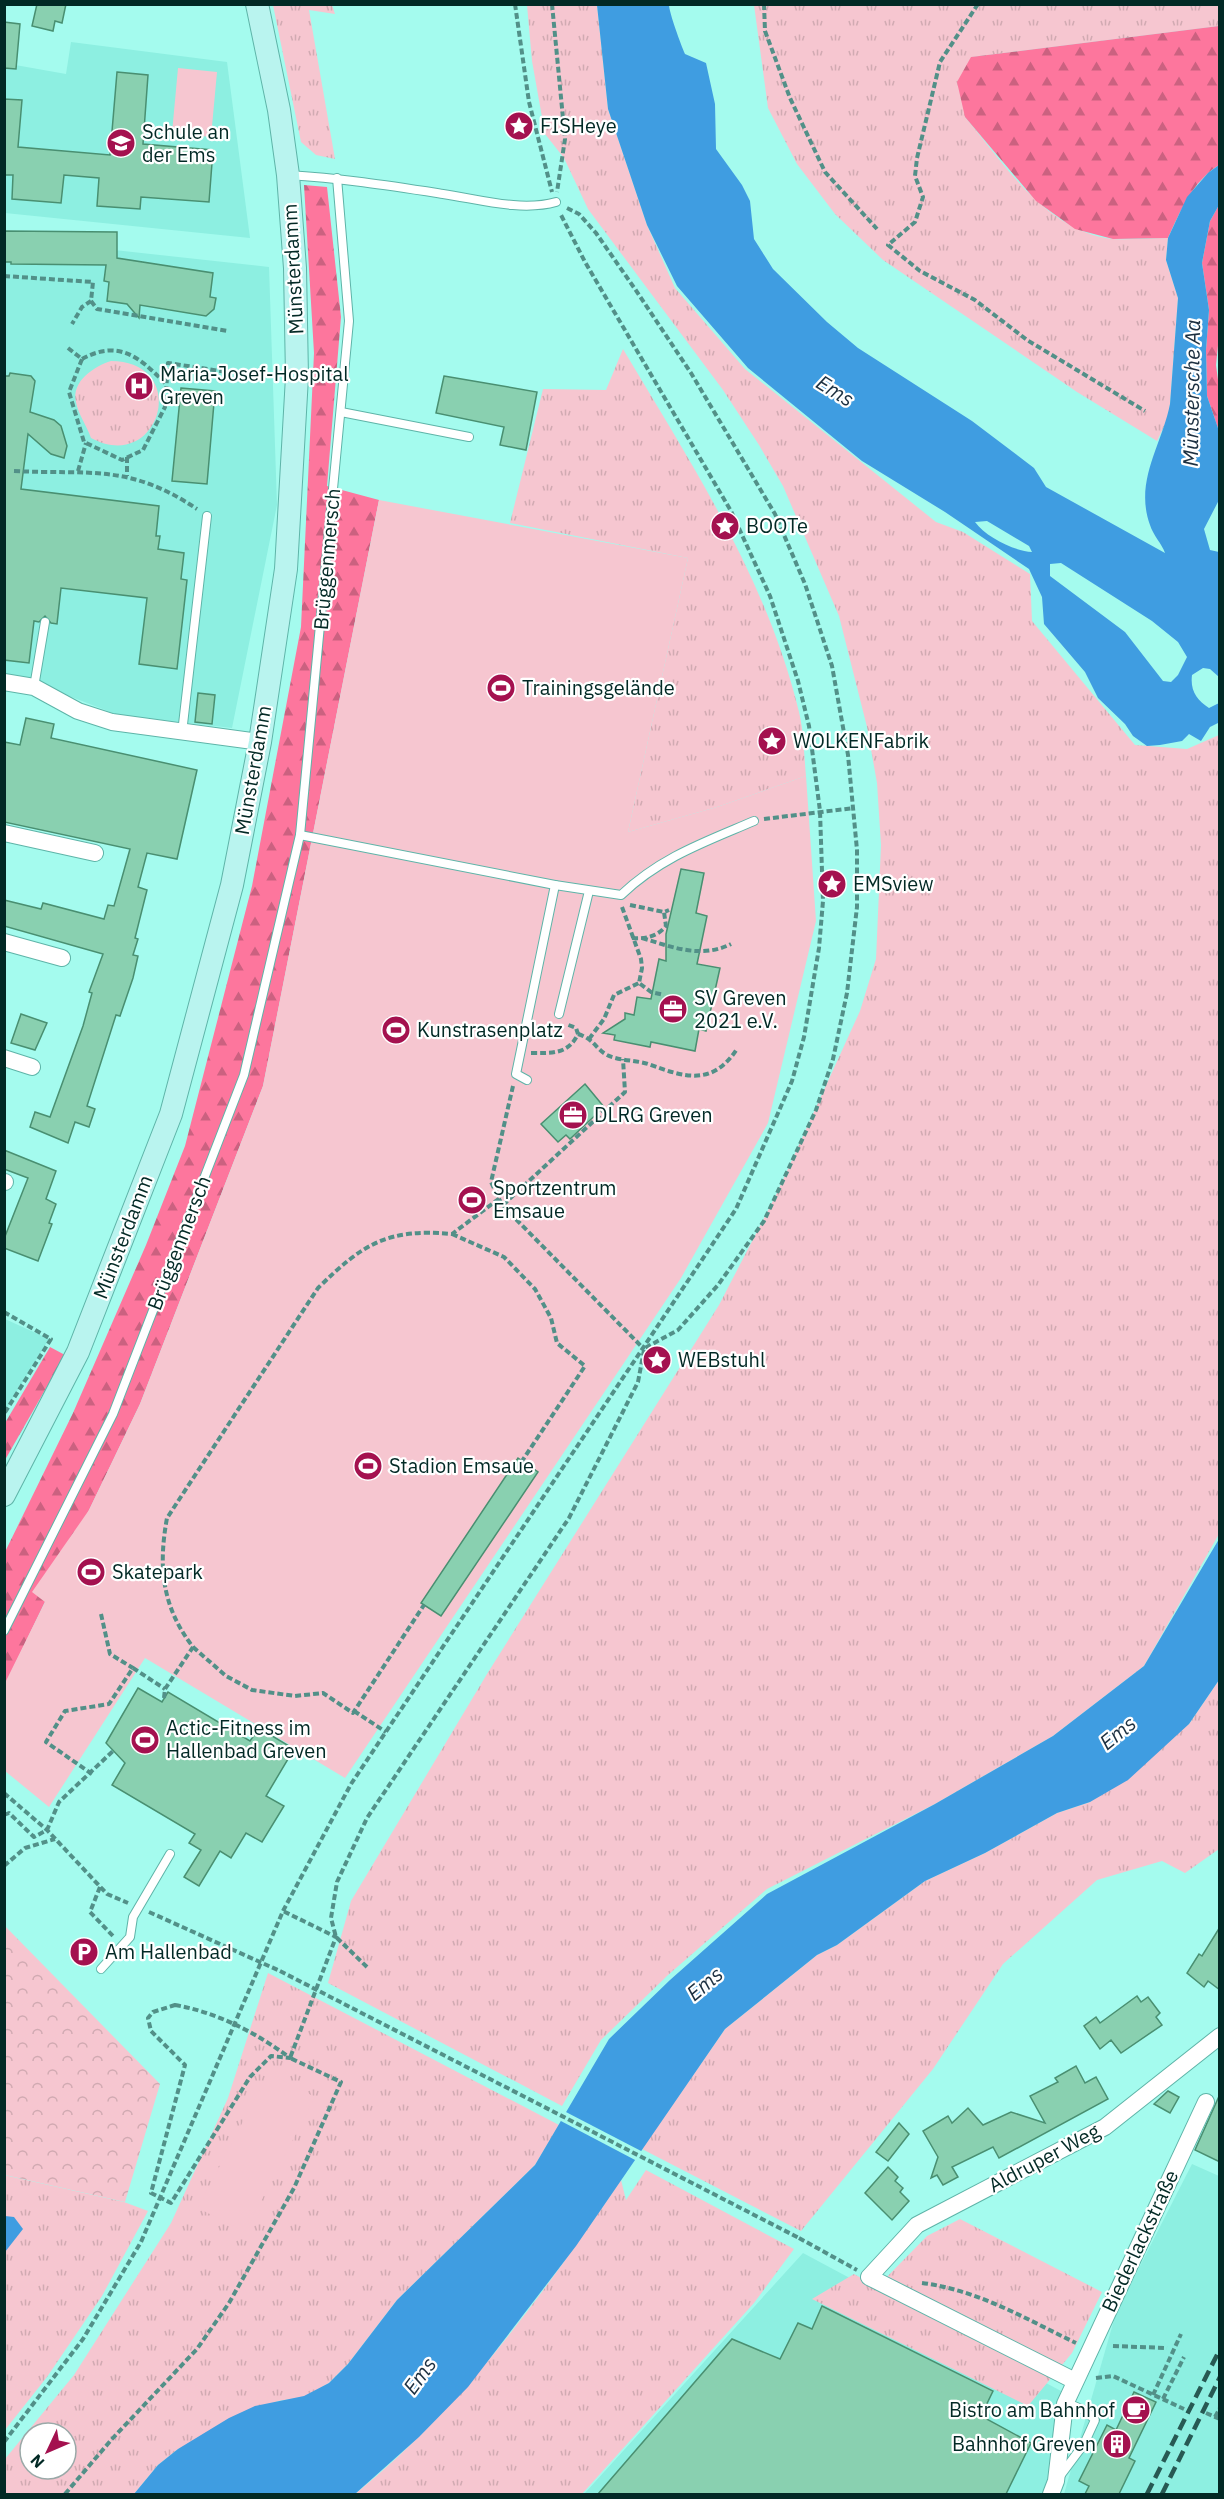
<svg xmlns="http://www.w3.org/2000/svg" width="1224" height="2499" viewBox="0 0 1224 2499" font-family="'IBM Plex Sans',sans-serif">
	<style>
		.built { fill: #8defe1 }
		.grass { fill: url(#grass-tufts); fill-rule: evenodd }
		.forest { fill: url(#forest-firs) }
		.park { fill: url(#park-crowns) }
		.pitch { fill: #f6c6d0 }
		.water { fill: #3f9de1; fill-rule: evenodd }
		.pier { fill: #a4fbee }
		.building { fill: #89d0b0; stroke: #498f71; stroke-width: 1.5 }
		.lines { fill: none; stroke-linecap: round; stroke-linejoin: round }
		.lane-casing { stroke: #5eb4a8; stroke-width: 10 }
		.street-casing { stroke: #5eb4a8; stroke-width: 18 }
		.secondary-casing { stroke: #5eb4a8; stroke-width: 24 }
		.path { stroke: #529088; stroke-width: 4; stroke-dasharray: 6 3; stroke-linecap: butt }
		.lane { stroke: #fff; stroke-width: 8 }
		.street { stroke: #fff; stroke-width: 16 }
		.secondary { stroke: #b9f4ef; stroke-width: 22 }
		.rail { stroke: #275953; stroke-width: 4.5; stroke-dasharray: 12 6; stroke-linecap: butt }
		.path-bridge { stroke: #529088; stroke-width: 4; stroke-dasharray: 6 3; stroke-linecap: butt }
		.labels { text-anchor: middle; stroke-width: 4.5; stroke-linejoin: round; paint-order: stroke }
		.poi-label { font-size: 20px; fill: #022925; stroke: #fff; text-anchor: start }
		.street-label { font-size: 20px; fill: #022925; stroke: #fff }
		.water-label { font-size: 21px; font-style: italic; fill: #1c3041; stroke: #fff }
	</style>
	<defs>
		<pattern id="grass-tufts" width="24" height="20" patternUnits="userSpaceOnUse" patternTransform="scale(1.5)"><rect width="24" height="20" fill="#f6c6d0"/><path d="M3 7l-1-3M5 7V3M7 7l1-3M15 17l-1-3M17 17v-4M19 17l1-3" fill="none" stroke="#d1aab2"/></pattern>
		<pattern id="forest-firs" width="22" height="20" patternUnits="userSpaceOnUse" patternTransform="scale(1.5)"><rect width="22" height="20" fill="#fd769d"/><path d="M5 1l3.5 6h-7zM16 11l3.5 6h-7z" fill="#cb6180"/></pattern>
		<pattern id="park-crowns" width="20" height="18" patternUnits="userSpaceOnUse" patternTransform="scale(1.5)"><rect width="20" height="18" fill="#f6c6d0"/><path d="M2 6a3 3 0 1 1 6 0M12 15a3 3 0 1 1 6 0" fill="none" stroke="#d1aab2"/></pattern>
	</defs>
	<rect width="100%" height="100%" fill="#a4fbee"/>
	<!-- built -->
	<g class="built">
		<polygon points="71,42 227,62 250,238 5,213 4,63 66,74"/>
		<polygon points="5,238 269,267 277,505 232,728 118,715 38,684 5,679"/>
		<polygon points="5,1319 49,1339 5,1411"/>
		<polygon points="1192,2164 1219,2176 1219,2494 1064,2494 1116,2313"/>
		<polygon points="803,2253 1061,2391 1054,2430 1049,2494 584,2494"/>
	</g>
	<!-- grass -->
	<g class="grass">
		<polygon points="273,5 332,5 335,14 309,10 335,159 316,155 301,142"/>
		<polygon points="527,5 597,5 608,109 647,225 675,288 745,369 936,522 963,532 1030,574 1032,621 1135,745 1187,749 1219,735 1219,1534 1144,1666 1053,1736 935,1804 767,1889 668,1975 601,2040 562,2106 328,1983 351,1901 487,1674 719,1305 776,1195 860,1011 876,959 881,845 877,783 867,727 839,616 783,486 759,445 723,390 588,209 564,158 545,134 532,61"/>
		<path d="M754,5H1219V26L972,57L965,117C1005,165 1046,231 1113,239C1131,240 1150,238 1168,238L1166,260L1178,298L1170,404L1167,420L1157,441L1077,392L883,260L835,214L797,164L768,108Z"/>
		<path d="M623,349C692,465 767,579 799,712C804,733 804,755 806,776L717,807L628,832L688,558L510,523L543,389L606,390Z"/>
		<path d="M111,361C192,362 160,475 91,438C87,426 78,414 76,402C71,381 95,366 111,361Z"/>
		<polygon points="1219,1680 1219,1849 1185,1873 1162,1861 1097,1880 1003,1964 933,2069 801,2231 642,2149 725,2029 817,1955 837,1945 925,1881 985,1853 1057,1813 1090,1802 1189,1724"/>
		<path d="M268,1973L559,2125L535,2165L397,2300L348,2364L329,2383L304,2397L278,2401L178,2449L158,2465L134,2494H5V2459L74,2375L171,2223L228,2098ZM30,2433H66V2469H30Z"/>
		<path d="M646,2170L794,2249L754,2303L582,2494H355C463,2407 543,2294 621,2180L626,2200Z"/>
		<polygon points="4,2175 124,2202 148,2211 102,2296 47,2377 5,2430"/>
		<polygon points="960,2219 1102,2292 1072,2353 1028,2406 812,2299 854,2274 877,2287 927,2236"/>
	</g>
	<!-- forest -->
	<g class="forest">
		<path d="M1219,26V165C1192,182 1181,210 1168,238L1113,239L1075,229L1036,201L965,117L957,82L971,57Z"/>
		<polygon points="304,185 327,187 341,317 327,486 379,500 263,1086 140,1404 5,1685 4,1554 73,1413 146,1245 185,1146 252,886 301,627 314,353"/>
		<polygon points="1219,205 1220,326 1216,365 1219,388 1219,431 1207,396 1206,350 1209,310 1202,263 1210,221"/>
		<polygon points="50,1347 65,1355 5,1460 5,1423"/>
	</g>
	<!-- park -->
	<polygon class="park" points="4,1925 160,2084 125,2202 5,2175"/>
	<!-- pitch -->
	<g class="pitch">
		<polygon points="178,68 217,72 211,137 172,133"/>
		<polygon points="379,500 688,558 628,832 717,807 806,776 816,921 768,1123 681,1278 345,1778 145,1658 49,1807 5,1771 4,1685 45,1602 32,1592 89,1510 140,1404 263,1086"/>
		<polygon points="268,2073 315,2097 245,2232 198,2208"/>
	</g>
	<!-- water -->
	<g class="water">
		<path d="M597,5H669C669,12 681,45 685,54L706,63L715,104L716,149L742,185L750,201L754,239L773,269L827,322L858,348L972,421L1034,468L1046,487L1165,553C1162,544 1153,535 1150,525C1134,481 1162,445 1170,404L1178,298L1166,260L1168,238L1187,197L1208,173L1219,165V205L1210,221L1202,263L1209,310L1206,350L1207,396L1219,431L1220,498L1204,529L1210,550L1219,552V677L1210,669L1203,668L1192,675C1190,691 1197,700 1209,708L1219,703L1220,722L1210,727L1201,741L1189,734L1182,741L1160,745L1147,746L1133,736L1125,724L1098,698L1085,672L1044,624L1042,597L1029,569L945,512L862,461L748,368L677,286L647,225L608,109ZM987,521L1029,546L1032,552C1014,551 986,537 975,522ZM1061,563L1152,621L1178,642L1187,657L1178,675L1171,682L1163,681L1125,632L1050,576V564Z"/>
		<polygon points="1219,1539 1219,1680 1189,1724 1128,1780 1090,1802 1057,1813 985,1853 925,1881 837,1945 817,1955 725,2029 576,2246 468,2387 419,2437 355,2494 134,2494 158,2465 178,2449 229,2418 255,2406 304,2396 329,2383 348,2364 397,2300 535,2165 609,2039 670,1980 767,1894 935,1804 1053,1736 1144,1666"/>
		<polygon points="5,2216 14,2217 23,2229 5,2252"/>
	</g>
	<!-- pier -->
	<polygon class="pier" points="564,2111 643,2152 637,2161 559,2120"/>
	<!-- building -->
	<g class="building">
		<polygon points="37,4 66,4 62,23 55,21 53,31 32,26"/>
		<polygon points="4,22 20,24 16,69 4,68"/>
		<polygon points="117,72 148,75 143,144 213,150 209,202 141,197 140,209 97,206 99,178 64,175 61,203 12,199 13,175 4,175 4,99 22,100 18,147 110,155"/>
		<polygon points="4,231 117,232 117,258 213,273 210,297 216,298 214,309 206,316 140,305 139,318 127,304 107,301 109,282 104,281 106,265 11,264 11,262 4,262"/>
		<polygon points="10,373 31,376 35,381 30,412 54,420 61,426 67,446 64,458 51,454 28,434 21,489 159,506 156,536 160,536 158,549 184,553 181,579 187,580 177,669 139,664 147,598 61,588 57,624 51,623 45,616 39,622 34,621 29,663 4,660 4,376 9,376"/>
		<polygon points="444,376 537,392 526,450 500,445 504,427 436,413"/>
		<polygon points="181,388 215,391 207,484 172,481"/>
		<polygon points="198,693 215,695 212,724 195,722"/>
		<polygon points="26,718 54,724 51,738 197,770 177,859 147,853 138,887 147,890 135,938 138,939 133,955 138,956 133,978 120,1016 116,1015 87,1106 95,1109 89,1127 75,1122 68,1143 30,1127 35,1112 50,1117 83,1026 92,993 89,992 103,954 4,926 4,900 41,909 43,903 104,919 108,905 114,906 130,849 4,822 4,742 20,745"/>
		<polygon points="681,869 704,873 696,913 707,916 697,964 720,968 706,1031 699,1029 695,1051 651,1042 650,1047 614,1040 615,1035 603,1033 625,1019 625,1013 634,1015 637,997 651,999 659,959 666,961 666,934"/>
		<polygon points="21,1014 47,1023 35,1050 11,1043"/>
		<polygon points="585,1084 604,1107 570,1139 566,1135 558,1142 541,1124"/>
		<polygon points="4,1150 56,1171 46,1199 56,1204 49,1223 52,1224 38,1261 4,1248 4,1239 28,1178 4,1169"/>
		<polygon points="518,1458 538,1472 441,1616 421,1603"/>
		<polygon points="138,1688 162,1702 168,1692 250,1741 259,1728 294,1749 266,1796 284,1806 262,1842 246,1833 231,1858 220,1851 199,1886 184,1877 201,1850 189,1843 195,1834 112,1785 125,1763 106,1743"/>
		<polygon points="1220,1927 1220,1990 1208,1981 1204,1987 1187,1973 1199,1954 1202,1956"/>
		<polygon points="1137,1996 1141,2002 1148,1997 1160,2013 1156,2017 1162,2025 1121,2053 1111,2040 1100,2049 1084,2026 1096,2017 1100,2023"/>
		<polygon points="1076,2066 1085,2083 1096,2077 1108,2099 999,2158 993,2147 952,2167 958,2177 943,2185 937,2175 931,2178 938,2157 923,2131 948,2116 952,2123 968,2108 983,2125 1011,2112 1045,2123 1030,2096 1058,2082 1055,2078"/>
		<polygon points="1168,2091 1179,2097 1170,2113 1154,2104"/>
		<polygon points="1220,2094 1220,2162 1195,2150"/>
		<polygon points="899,2123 909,2134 888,2161 876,2152"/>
		<polygon points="888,2167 898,2177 895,2181 903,2188 900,2192 909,2201 892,2220 865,2193"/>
		<polygon points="822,2306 993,2391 981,2416 1031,2443 1006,2494 598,2494 732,2339 780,2359 798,2323 812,2329"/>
		<polygon points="1134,2392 1156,2402 1129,2458 1135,2461 1119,2494 1085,2494 1089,2486 1079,2481 1107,2425 1116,2430"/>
	</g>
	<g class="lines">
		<!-- lane casing -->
		<g class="lane-casing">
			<g id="lane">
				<path d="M288,175C340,178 391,186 443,194C478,199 521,212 556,202"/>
				<polyline points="341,412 469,437"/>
				<polyline points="34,687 45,622"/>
				<polyline points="182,733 207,516"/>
				<path d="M300,835L555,885L621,895C661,857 705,842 754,821"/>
				<polyline points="559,1014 589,891"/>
				<polyline points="527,1080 516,1074 555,885"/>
				<polyline points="4,1631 113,1414 244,1075 300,835 349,321 337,178"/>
				<polyline points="101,1969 130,1937 133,1917 170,1854"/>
				<polyline points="1060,2476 1084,2444 1095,2420 1086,2411 1065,2402"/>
			</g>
		</g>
		<!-- street casing -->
		<g class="street-casing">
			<g id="street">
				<polyline points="4,682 34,687 78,711 112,722 260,742"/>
				<polyline points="4,833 95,853"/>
				<polyline points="4,942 62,958"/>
				<polyline points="4,1058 32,1067"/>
				<polyline points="4,1182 5,1182"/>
				<polyline points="1075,2381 869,2277 917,2225 1105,2127 1220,2036"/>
				<polyline points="1051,2494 1056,2481 1065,2404 1206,2102"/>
			</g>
		</g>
		<!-- secondary casing -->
		<g class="secondary-casing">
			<polyline id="secondary" points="4,1495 78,1352 171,1114 232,885 260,742 286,569 297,377 295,268 288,175 279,110 257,4"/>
		</g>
		<!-- path -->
		<g class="path">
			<polyline points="515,4 529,102 552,192"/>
			<polyline points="552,4 565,139 557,192"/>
			<polyline points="764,4 765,31 790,98 825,172 877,229"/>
			<polyline points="978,4 940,62 917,158 915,176 923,197 915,222 888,245 920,271 975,300 1027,340 1145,411"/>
			<polyline points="567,208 579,214 596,233 635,289 691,373 775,514 805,584 832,666 848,755 857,850 857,907 847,993 833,1059 816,1110 764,1221 718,1285 678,1330 645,1348"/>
			<polyline points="4,276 93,282 91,301 82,307 72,324"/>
			<polyline points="91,301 97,309 228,331"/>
			<polyline points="68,348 82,359 69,392 84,442 122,460 143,450 165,407 168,363 227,372"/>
			<path d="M82,359C119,339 139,357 165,383"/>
			<polyline points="127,457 127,476"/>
			<path d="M14,471C90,475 128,463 197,509"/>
			<polyline points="78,471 86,443"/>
			<polyline points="764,819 854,808"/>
			<polyline points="630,905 664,912 669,910"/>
			<polyline points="622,907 641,959 642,968 639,983 651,992 664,995"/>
			<path d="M632,938C645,939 657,937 666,926L664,912"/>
			<path d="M642,938C672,947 701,959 731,944"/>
			<polyline points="537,1030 559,1027"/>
			<path d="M578,1034C594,1039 596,1049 607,1055C619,1061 636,1060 648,1064C684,1077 712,1087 737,1049"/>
			<polyline points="589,1039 604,1019 614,995 639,983"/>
			<path d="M531,1053C551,1053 568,1055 578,1034L576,1028L566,1024"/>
			<polyline points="513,1086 491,1182 502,1205 644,1349"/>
			<polyline points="503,1205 625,1092 623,1059"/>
			<polyline points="452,1234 504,1257 535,1289 551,1318 557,1343 585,1366 522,1461"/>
			<polyline points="4,1312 51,1339 4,1414"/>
			<polyline points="101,1614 110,1654 133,1668"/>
			<polyline points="193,1647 226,1676 252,1690 295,1696 323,1693 353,1713 424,1605"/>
			<path d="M164,1698L165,1689L193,1647C162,1607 158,1567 167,1518L318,1288C363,1244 387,1228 452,1234L500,1198"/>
			<polyline points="354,1711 386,1732"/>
			<polyline points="92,1774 46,1742 65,1711 109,1704 133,1668 165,1689"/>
			<polyline points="4,1793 47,1830 107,1894 128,1903"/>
			<polyline points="4,1815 9,1813 34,1837 47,1830 59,1802 113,1751"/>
			<polyline points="4,1866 25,1848 55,1839"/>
			<polyline points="100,1887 90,1912 113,1936"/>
			<polyline points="149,1912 280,1971"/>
			<polyline points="367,1967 336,1937 331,1918 337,1882 367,1818 569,1518 638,1382 644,1350"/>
			<path d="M175,2005C216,2012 257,2033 290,2058L271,2056L250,2077L171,2203L151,2193L185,2065L151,2031L148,2018L153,2012Z"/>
			<polyline points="799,2238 857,2270"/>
			<path d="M922,2283C978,2290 1026,2319 1076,2343"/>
			<polyline points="1113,2346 1167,2348"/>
			<polyline points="1096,2378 1113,2376 1184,2409"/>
			<polyline points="1153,2395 1181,2334"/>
			<polyline points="1163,2399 1184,2357"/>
			<polyline points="1206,2413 1220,2419"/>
			<polyline points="1215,2417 1220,2408"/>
			<polyline points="4,2442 83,2339 141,2242 283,1911 351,1784 736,1209 792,1081 804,1037 819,948 823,901 820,811 809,726 798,681 770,596 731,511 585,262 560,213"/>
			<polyline points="65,2494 112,2439 197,2349 229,2303 294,2188 341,2082 290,2058 336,1937 283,1911"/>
		</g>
		<!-- lane -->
		<use href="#lane" class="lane"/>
		<!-- street -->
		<use href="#street" class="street"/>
		<!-- secondary -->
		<use href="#secondary" class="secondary"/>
		<!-- rail -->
		<g class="rail">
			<polyline points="1147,2494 1220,2349"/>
			<polyline points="1162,2494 1220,2377"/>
		</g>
		<!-- path-bridge -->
		<polyline class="path-bridge" points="280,1971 799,2238"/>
	</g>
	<!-- icons -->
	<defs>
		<g id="sight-disc" transform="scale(1.5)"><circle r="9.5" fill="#a4114f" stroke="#fff"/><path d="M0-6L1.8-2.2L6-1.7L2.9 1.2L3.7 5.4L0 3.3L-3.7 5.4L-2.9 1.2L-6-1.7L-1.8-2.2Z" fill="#fff"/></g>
		<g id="school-disc" transform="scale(1.5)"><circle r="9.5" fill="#a4114f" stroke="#fff"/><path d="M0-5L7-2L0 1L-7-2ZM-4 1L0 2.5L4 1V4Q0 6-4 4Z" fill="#fff"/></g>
		<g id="hospital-disc" transform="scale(1.5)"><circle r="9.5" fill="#a4114f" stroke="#fff"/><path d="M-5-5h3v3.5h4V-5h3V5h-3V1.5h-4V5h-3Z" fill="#fff"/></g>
		<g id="stadium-disc" transform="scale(1.5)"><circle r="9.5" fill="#a4114f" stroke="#fff"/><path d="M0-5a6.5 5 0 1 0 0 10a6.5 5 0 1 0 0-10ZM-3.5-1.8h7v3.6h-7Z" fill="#fff"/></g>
		<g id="office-disc" transform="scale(1.5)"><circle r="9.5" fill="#a4114f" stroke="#fff"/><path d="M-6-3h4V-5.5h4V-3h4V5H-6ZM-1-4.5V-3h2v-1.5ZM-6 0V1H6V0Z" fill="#fff"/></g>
		<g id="parking-disc" transform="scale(1.5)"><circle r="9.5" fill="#a4114f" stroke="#fff"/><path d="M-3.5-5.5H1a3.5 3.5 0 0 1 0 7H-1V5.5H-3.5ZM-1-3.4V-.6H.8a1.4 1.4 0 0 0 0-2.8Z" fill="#fff"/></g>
		<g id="cafe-disc" transform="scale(1.5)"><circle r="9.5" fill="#a4114f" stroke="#fff"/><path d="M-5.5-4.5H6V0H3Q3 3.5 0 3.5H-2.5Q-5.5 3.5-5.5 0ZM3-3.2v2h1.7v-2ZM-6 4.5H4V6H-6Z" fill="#fff"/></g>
		<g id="building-disc" transform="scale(1.5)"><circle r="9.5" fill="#a4114f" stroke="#fff"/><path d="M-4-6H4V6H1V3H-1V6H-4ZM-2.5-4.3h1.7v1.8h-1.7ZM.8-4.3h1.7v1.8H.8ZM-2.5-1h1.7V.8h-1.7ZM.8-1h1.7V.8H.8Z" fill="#fff"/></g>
	</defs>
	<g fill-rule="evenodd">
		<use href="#sight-disc" x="519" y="126"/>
		<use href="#school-disc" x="121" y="143"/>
		<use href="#hospital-disc" x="139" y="386"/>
		<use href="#sight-disc" x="725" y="526"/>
		<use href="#stadium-disc" x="501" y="688"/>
		<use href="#sight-disc" x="772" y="741"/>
		<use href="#sight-disc" x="832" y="884"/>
		<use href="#office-disc" x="673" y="1009"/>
		<use href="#stadium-disc" x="396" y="1030"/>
		<use href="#office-disc" x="573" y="1115"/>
		<use href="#stadium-disc" x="472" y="1200"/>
		<use href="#sight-disc" x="657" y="1360"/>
		<use href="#stadium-disc" x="368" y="1466"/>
		<use href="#stadium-disc" x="91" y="1572"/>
		<use href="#stadium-disc" x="145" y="1740"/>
		<use href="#parking-disc" x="84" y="1952"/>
		<use href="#cafe-disc" x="1136" y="2410"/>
		<use href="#building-disc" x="1117" y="2444"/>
	</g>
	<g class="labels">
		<!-- poi labels -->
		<g class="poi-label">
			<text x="540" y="133">FISHeye</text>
			<text x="142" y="139">Schule an<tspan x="142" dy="23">der Ems</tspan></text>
			<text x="160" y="381">Maria-Josef-Hospital<tspan x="160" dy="23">Greven</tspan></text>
			<text x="746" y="533">BOOTe</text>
			<text x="522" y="695">Trainingsgelände</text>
			<text x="793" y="748">WOLKENFabrik</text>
			<text x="853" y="891">EMSview</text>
			<text x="694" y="1005">SV Greven<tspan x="694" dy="23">2021 e.V.</tspan></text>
			<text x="417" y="1037">Kunstrasenplatz</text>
			<text x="594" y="1122">DLRG Greven</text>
			<text x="493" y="1195">Sportzentrum<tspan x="493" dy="23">Emsaue</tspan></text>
			<text x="678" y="1367">WEBstuhl</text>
			<text x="389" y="1473">Stadion Emsaue</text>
			<text x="112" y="1579">Skatepark</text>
			<text x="166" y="1735">Actic-Fitness im<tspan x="166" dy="23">Hallenbad Greven</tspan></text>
			<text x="105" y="1959">Am Hallenbad</text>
			<text x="1115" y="2417" text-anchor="end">Bistro am Bahnhof</text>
			<text x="1096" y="2451" text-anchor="end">Bahnhof Greven</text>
		</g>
		<!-- street labels -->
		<g class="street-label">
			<text transform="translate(293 269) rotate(-93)" y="7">Münsterdamm</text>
			<text transform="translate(327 559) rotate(-85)" y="7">Brüggenmersch</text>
			<text transform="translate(253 770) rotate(-80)" y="7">Münsterdamm</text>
			<text transform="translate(123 1237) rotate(-69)" y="7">Münsterdamm</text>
			<text transform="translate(179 1243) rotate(-69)" y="7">Brüggenmersch</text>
			<text transform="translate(1044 2158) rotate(-28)" y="7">Aldruper Weg</text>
			<text transform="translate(1140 2241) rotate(-65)" y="7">Biederlackstraße</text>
		</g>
		<!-- water labels -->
		<g class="water-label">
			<text transform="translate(835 391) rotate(32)" y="7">Ems</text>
			<text transform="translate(1192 393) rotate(-89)" y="7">Münstersche Aa</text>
			<text transform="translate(1118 1733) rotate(-39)" y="7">Ems</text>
			<text transform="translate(705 1984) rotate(-40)" y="7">Ems</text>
			<text transform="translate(420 2376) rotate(-54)" y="7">Ems</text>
		</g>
	</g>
	<!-- border -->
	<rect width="1224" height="2499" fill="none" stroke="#022925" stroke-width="12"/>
	<!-- north arrow -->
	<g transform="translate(48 2451) rotate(226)"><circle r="28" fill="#ffffff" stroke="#9aa9a8" stroke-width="1.5"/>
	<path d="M0-4.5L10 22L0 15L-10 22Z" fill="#a4114f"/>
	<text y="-9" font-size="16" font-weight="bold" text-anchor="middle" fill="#022925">N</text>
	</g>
</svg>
